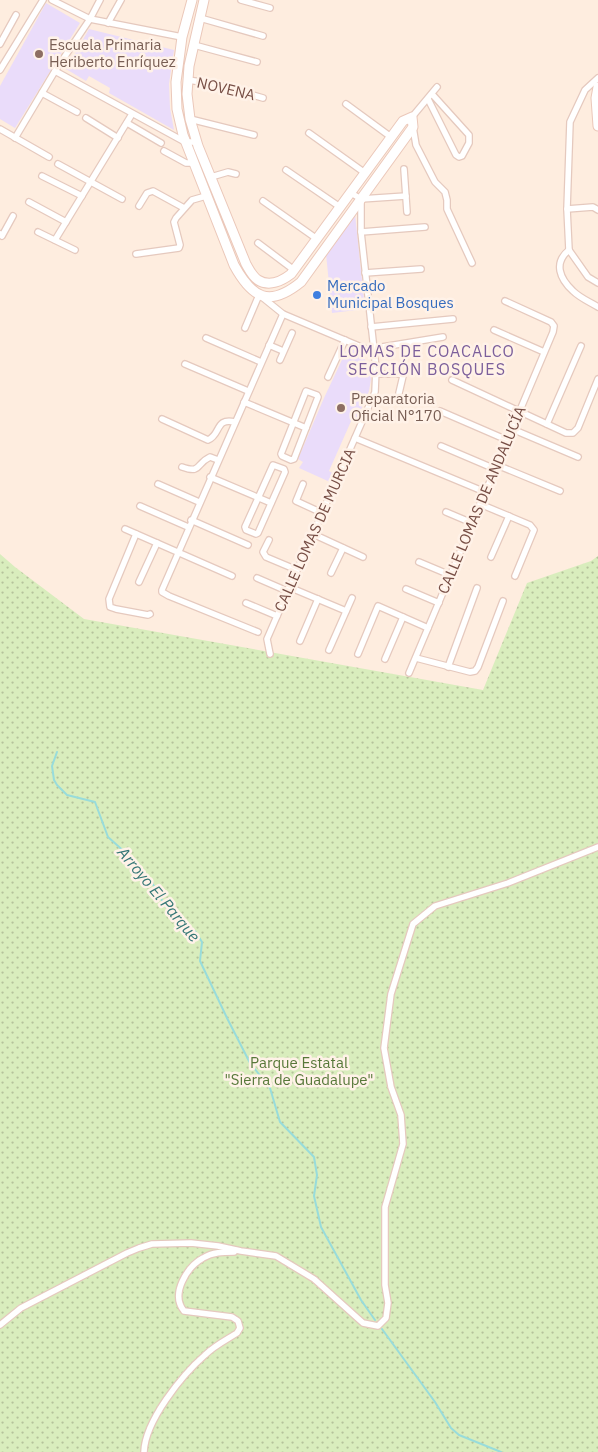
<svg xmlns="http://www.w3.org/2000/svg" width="598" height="1452" viewBox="0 0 598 1452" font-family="'IBM Plex Sans',sans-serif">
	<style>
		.education { fill: #eadcfa }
		.park { fill: url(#park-dots) }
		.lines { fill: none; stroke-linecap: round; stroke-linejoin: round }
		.stream { stroke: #98dcdb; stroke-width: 2 }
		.street-casing { stroke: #e5c9be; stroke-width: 8 }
		.secondary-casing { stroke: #ebc8ba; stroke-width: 11 }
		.street { stroke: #fff; stroke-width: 5.5 }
		.secondary { stroke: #fff; stroke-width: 9 }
		.education-dot { fill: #8d6e63; stroke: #fff2e8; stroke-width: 2 }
		.shop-dot { fill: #3f7fe0; stroke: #fff2e8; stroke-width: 2 }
		.labels { text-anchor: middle; stroke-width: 5; stroke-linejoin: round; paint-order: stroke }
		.education-label { font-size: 15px; fill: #785e54; stroke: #fff2e8; text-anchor: start }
		.street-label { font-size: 15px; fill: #774e45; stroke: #fff2e8 }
		.shop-label { font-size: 15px; fill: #366cbe; stroke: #fff2e8; text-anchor: start }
		.park-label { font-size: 15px; fill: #577839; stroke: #fff2e8 }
		.neighbourhood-label { font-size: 16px; letter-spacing: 1px; fill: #7c5f9b; stroke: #fff2e8 }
		.water-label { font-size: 16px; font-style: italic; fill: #357776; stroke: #fff2e8 }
	</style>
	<defs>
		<pattern id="park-dots" width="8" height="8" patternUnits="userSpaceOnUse" patternTransform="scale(1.25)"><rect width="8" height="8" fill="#d9edbd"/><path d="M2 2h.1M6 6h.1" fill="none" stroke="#b5c29b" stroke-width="1.8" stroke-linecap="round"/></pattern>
	</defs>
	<rect width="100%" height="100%" fill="#feeddf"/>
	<!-- education -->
	<g class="education">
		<polygon points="46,3 80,23 15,128 0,119 0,86"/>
		<polygon points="89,29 174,50 169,84 170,108 174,130 109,93 110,88 89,76 86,81 66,69"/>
		<polygon points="355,214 365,309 332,313 326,254"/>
		<polygon points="348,347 356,351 364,358 368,366 371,379 369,391 356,421 352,419 329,471 334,474 330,482 299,468 303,462 298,459 324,398"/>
	</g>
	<!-- park -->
	<polygon class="park" points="0,554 15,567 84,619 483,690 527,583 591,561 598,556 598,1452 0,1452"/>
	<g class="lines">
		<!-- stream -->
		<g class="stream">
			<polyline points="57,752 52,766 54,780 57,785 67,795 95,802 108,837 137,863 160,894 163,904 182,922 195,931 202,942 200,961 227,1018 250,1063 270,1088 280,1122 314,1157 317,1175 314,1196 321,1227 361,1300 375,1320"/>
			<polyline points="382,1329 435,1402 451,1428 459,1435 501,1452"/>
		</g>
		<!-- street casing -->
		<g class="street-casing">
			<g id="street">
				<polyline points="52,0 90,19 182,37"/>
				<polyline points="241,0 270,8"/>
				<polyline points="200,18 263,36"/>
				<polyline points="108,23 121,0"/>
				<polyline points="0,44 16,15"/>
				<polyline points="194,45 257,62"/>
				<polyline points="0,70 43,0"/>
				<polyline points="55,71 185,142 197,142"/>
				<polyline points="598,78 585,90 570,122 567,209 569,250 588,277 598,283"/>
				<polyline points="188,80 214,84 263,98"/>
				<polyline points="42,93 77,112"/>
				<polyline points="428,99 456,155 459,157 462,156 469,143 469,135 432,94"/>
				<polyline points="346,104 391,137"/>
				<polyline points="412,117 437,87"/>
				<polyline points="86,118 118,138"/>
				<polyline points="190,119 254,135"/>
				<polyline points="127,123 161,143"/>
				<polyline points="413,127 416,145 435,182 445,192 447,200 447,209 472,263"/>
				<polyline points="0,129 49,157"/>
				<polyline points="309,133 365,173"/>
				<polyline points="15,138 55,71 90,19 100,0"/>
				<polyline points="164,151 186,163 193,163"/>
				<polyline points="58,164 122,199"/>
				<polyline points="404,169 407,212"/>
				<polyline points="286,170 340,207"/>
				<polyline points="42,176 82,196"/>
				<polyline points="211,177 228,172 236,174"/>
				<polyline points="351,193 361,199 406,196"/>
				<polyline points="263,201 317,239"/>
				<polyline points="29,202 66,222"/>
				<polyline points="139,206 147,193 153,191 184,208"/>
				<polyline points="567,209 593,207 598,210"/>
				<polyline points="38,232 75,250"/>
				<polyline points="361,232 425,227"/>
				<polyline points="0,234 2,236 13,216"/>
				<polyline points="55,240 132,114"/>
				<polyline points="258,243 294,270"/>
				<path d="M569,250C553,263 560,279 573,291C580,298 590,302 598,307"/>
				<polyline points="136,254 179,248 180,245 174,222 176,218 192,200 206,196"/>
				<polyline points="365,273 421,269"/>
				<polyline points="262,297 283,314 373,352 382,347 443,337"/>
				<polyline points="371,327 453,319"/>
				<polyline points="245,328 259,295"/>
				<polyline points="494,330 544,352"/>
				<polyline points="206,338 261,362"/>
				<polyline points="269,345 283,351"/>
				<polyline points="280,360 292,333"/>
				<polyline points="185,364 248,391"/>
				<polyline points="376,374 400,374 403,376 399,393"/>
				<polyline points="328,377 345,340"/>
				<polyline points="452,380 566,433 573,433 578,428 598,379"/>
				<polygon points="306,391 317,395 318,397 294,459 291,460 282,456 281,454"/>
				<polyline points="244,402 306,428"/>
				<polyline points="440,411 507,440"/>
				<path d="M162,419L208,440C221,435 215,417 235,422"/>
				<polyline points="547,424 581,346"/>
				<polyline points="512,429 578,457"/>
				<polyline points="355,438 485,492"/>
				<polyline points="441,446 495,469"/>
				<polygon points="273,465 284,469 285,472 258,533 256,534 246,530 245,527"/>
				<polyline points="497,465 560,491"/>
				<path d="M182,467C202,474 195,464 210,457L218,460"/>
				<polyline points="210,477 271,503"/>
				<polyline points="158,484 199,502"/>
				<polyline points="303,484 296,501 322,513"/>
				<polyline points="480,504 530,525 534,530 515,576"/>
				<polyline points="140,506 188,527"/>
				<polyline points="446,512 472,523"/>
				<polyline points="191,520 248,545"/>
				<polyline points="125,529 232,576"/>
				<polyline points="136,534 109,599 110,607 116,609 148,615 150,614"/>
				<polyline points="313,534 363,557"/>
				<polyline points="269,540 263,552 266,557 297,570"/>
				<polyline points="491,557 509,516"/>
				<polyline points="419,562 450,575"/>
				<polyline points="331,573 343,548"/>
				<polyline points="257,578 287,591"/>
				<polyline points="139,582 157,543"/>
				<polyline points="289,587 346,611"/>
				<polyline points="406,589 439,603"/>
				<polyline points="246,603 277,616"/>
				<polyline points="258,632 169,596 162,592 162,590 283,314"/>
				<polyline points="300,641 318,599"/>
				<polyline points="329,650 352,598"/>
				<polyline points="270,654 267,639 375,392 376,368 361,232 361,201"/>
				<polyline points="358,654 378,606 428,628"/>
				<polyline points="416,658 470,672 475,671 478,667 503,601"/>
				<polyline points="385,659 403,617"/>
				<polyline points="448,667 477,588"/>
				<polyline points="409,673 553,332 554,326 551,322 505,301"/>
				<polyline points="0,1325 21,1308 127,1253 139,1248 152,1244 191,1243 218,1246 241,1251 276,1256 314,1279 363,1323 378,1326 386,1318 388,1303 385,1285 385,1207 403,1144 401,1115 391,1087 384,1048 391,994 413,924 435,906 508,883 598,847"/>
				<path d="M144,1452C145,1421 182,1375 205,1355C214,1346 226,1340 237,1333L240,1328L238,1321L232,1317L184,1311C170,1294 187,1267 203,1258C213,1252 223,1252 234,1252"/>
			</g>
		</g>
		<!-- secondary casing -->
		<g class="secondary-casing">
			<g id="secondary">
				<path d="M192,0L182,37L179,60L176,82L177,109L183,135L234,265C252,298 269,308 301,282L413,127L412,117L403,121L291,274C282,281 269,287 258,280C252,276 249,269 246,264L198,146L190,119L187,94L189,66L204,0"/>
				<polyline points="598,87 596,98 598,126"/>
			</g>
		</g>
		<!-- street -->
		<use href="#street" class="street"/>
		<!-- secondary -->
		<use href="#secondary" class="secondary"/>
	</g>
	<!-- markers -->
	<g class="education-dot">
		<circle cx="39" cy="54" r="5"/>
		<circle cx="341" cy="408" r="5"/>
	</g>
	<circle class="shop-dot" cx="317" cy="295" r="5"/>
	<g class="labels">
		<!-- education labels -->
		<g class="education-label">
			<text x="49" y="50">Escuela Primaria<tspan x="49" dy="17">Heriberto Enríquez</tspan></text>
			<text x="351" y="404">Preparatoria<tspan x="351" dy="17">Oficial N°170</tspan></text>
		</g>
		<!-- street labels -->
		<g class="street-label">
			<text transform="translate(226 89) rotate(13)" y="5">NOVENA</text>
			<text transform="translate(482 500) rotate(-67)" y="5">CALLE LOMAS DE ANDALUCÍA</text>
			<text transform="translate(315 530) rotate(-66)" y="5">CALLE LOMAS DE MURCIA</text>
		</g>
		<!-- shop labels -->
		<g class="shop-label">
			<text x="327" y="291">Mercado<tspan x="327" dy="17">Municipal Bosques</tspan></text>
		</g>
		<!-- park labels -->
		<g class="park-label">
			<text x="299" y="1068">Parque Estatal<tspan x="299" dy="17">"Sierra de Guadalupe"</tspan></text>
		</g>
		<!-- neighbourhood labels -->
		<g class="neighbourhood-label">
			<text x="427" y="357">LOMAS DE COACALCO<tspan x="427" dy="18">SECCIÓN BOSQUES</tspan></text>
		</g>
		<!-- water labels -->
		<g class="water-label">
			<text transform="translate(159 894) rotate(50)" y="6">Arroyo El Parque</text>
		</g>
	</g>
</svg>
